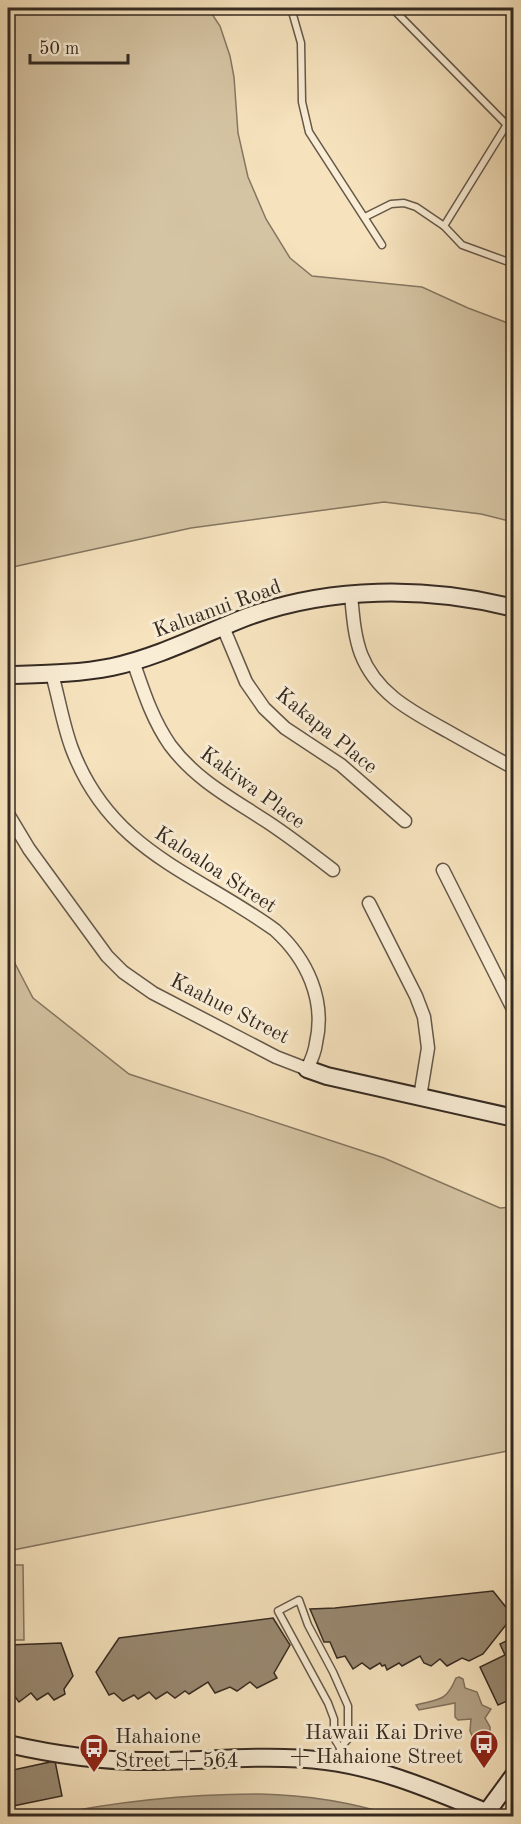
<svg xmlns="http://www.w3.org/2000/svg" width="521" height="1824" viewBox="0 0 521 1824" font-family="'Old Standard TT',serif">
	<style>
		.green { fill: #d5c4a3; stroke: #857762; stroke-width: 1.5 }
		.water { fill: #b4a489; stroke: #817360; stroke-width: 1.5 }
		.building { fill: #998a73; stroke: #352a22; stroke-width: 1.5 }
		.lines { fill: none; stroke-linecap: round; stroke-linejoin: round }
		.lane-casing { stroke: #655849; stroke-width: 9 }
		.street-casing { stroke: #655849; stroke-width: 15 }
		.secondary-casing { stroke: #352a22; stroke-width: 20 }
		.lane { stroke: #f9edd5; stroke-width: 6 }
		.street { stroke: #f9edd5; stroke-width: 12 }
		.secondary { stroke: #f9edd5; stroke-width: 16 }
		.labels { text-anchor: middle; stroke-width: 6; stroke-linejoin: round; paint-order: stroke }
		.street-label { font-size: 21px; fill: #352a22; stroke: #f9edd5 }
		.poi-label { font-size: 21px; fill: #352a22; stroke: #f9edd5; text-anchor: end }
	</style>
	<rect width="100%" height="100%" fill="#f6e3be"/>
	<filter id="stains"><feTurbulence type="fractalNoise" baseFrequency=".00333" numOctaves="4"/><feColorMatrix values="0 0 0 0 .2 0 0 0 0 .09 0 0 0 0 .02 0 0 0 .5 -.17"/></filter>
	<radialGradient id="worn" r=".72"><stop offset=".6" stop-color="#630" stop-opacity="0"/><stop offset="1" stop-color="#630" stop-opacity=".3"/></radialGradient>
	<!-- green -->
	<g class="green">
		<polygon points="8,8 208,8 220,26 230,56 234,77 238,133 248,177 266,219 290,258 312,276 422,287 468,308 513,325 513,522 481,514 384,502 191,528 8,568"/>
		<polygon points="8,950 33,998 129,1074 384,1158 500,1208 513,1207 513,1450 8,1551"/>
		<polygon points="8,1565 23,1565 24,1640 8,1640"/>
	</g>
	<!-- water -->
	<g class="water">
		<path d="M459,1677L463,1679L465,1688L477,1692L482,1705L491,1709L485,1718L490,1727V1735C486,1742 479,1744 473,1738L470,1731L471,1719L458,1720L455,1717V1703L419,1710L416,1705C439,1699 446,1702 456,1678Z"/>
		<path d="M260,1794C307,1795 351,1802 395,1816H47C118,1801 188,1794 260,1794Z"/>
	</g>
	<!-- building -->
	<g class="building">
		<polygon points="514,1578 514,1593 508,1586"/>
		<polygon points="493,1591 513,1616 483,1654 469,1661 462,1658 447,1666 440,1659 431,1666 424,1663 420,1656 402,1666 399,1663 387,1670 385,1665 382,1666 380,1663 370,1669 362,1663 353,1669 345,1656 337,1658 330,1642 324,1642 310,1609 335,1608"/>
		<polygon points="273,1618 290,1645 274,1673 277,1678 257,1688 250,1682 237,1691 230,1687 215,1693 208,1682 189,1694 185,1691 175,1698 167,1692 156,1699 149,1692 138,1699 134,1695 123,1701 114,1693 109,1695 96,1672 119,1638"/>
		<polygon points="514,1637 514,1698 498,1705 480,1667 505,1655 500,1644"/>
		<polygon points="61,1643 73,1676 64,1689 65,1694 54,1700 48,1693 37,1700 31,1693 19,1702 13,1694 8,1698 8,1645"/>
		<polygon points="55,1761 62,1796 8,1807 8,1771"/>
	</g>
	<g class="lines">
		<!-- lane casing -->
		<g class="lane-casing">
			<g id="lane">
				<polyline points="291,8 301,43 302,102 309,132 382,245"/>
				<polyline points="392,8 506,124 514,128"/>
				<polyline points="365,217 391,204 404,203 416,207 444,226 462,245 514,264"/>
				<polyline points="444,226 514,113"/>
				<polyline points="339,1760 340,1748 348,1739 348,1706 333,1672 308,1625 299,1600 278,1611 328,1703 334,1719 334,1738 340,1748"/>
			</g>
		</g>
		<!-- street casing -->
		<g class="street-casing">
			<g id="street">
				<path d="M351,595C353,615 354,635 361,654C377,695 413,712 449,732C470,744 492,756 514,768"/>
				<polyline points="223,627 246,682 264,708 285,728 341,765 405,821"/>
				<path d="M133,661C143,690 152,719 170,745C196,780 231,798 266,821C289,836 311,853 333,870"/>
				<path d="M8,814L29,849L107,956L123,972L153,993L276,1057L307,1069C311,1061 315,1052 316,1043C326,1000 307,959 275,930C195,872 111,852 72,749C63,725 59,699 52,674"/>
				<polyline points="443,870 514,1011"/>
				<polyline points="369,903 416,996 424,1017 428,1048 420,1097"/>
			</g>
		</g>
		<!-- secondary casing -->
		<g class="secondary-casing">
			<g id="secondary">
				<polyline points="512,8 514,9"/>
				<path d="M8,675C42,674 77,674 112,667C158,657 201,635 244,618C329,586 427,586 514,608"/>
				<polyline points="307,1069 327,1076 514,1118"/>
				<path d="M8,1744C52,1754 97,1761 143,1761C204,1762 265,1753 326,1761C382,1768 434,1791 486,1812"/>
				<polyline points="484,1816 514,1775"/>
			</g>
		</g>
		<!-- lane -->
		<use href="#lane" class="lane"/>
		<!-- street -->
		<use href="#street" class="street"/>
		<!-- secondary -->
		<use href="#secondary" class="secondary"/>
	</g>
	<!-- icons -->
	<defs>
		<g id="bus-pin" transform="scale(1.5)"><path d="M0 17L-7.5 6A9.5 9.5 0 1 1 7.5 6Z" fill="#8f2418" stroke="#f9edd5"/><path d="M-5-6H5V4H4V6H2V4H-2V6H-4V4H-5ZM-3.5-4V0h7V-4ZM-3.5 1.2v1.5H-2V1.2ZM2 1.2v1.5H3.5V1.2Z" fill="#fff"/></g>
	</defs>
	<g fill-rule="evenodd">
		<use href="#bus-pin" x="484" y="1744"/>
		<use href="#bus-pin" x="94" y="1748"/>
	</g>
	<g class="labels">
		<!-- street labels -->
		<g class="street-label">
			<text transform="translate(217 608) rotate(-20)" y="7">Kaluanui Road</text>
			<text transform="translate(327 730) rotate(39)" y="7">Kakapa Place</text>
			<text transform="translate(253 787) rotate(36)" y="7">Kakiwa Place</text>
			<text transform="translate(216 869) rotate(33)" y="7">Kaloaloa Street</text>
			<text transform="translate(230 1008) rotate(27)" y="7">Kaahue Street</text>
		</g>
		<!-- poi labels -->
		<g class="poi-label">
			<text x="463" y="1739">Hawaii Kai Drive<tspan x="463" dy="24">+ Hahaione Street</tspan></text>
			<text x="115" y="1743" text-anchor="start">Hahaione<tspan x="115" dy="24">Street + 564</tspan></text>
		</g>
	</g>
	<!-- margin -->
	<rect width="521" height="1824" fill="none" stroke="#f6e3be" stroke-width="30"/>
	<rect x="9" y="9" width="503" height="1806" fill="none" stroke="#352a22" stroke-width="3"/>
	<rect x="15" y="15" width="491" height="1794" fill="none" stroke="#352a22" stroke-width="1.5"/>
	<!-- scale -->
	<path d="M30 54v9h98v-9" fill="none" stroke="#352a22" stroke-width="3"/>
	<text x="39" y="54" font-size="18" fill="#352a22" stroke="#f9edd5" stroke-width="4.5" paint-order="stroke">50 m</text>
	<rect width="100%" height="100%" filter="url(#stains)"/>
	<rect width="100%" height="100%" fill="url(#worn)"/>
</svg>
